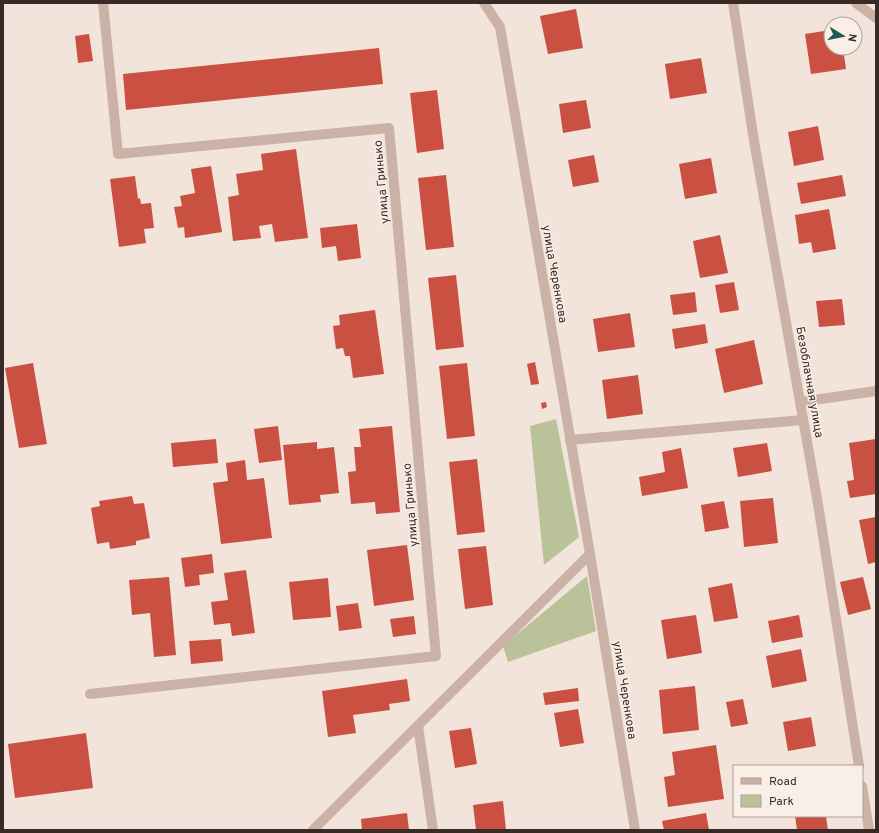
<svg xmlns="http://www.w3.org/2000/svg" width="879" height="833" viewBox="0 0 879 833" font-family="Overpass,sans-serif">
	<style>
		.green { fill: #bac29a }
		.building { fill: #ca5041 }
		.lines { fill: none; stroke-linecap: round; stroke-linejoin: round }
		.minor { stroke: #cbb2a6; stroke-width: 10 }
		.labels { text-anchor: middle; stroke-width: 3; stroke-linejoin: round; paint-order: stroke }
		.street-label { font-size: 12px; fill: #372a27; stroke: #faefe7 }
	</style>
	<rect width="100%" height="100%" fill="#f2e4da"/>
	<!-- green -->
	<g class="green">
		<polygon points="556,419 579,537 544,565 530,426"/>
		<polygon points="587,576 596,631 508,662 503,646"/>
	</g>
	<!-- building -->
	<g class="building">
		<polygon points="576,9 583,48 548,54 540,16"/>
		<polygon points="831,30 831,48 843,48 846,69 811,74 805,34"/>
		<polygon points="89,34 93,61 78,63 75,36"/>
		<polygon points="379,48 383,84 126,110 123,74"/>
		<polygon points="701,58 707,93 670,99 665,64"/>
		<polygon points="437,90 444,149 417,153 410,93"/>
		<polygon points="586,100 591,128 563,133 559,104"/>
		<polygon points="818,126 824,160 794,166 788,132"/>
		<polygon points="296,149 308,238 275,242 272,224 259,226 261,238 233,241 228,197 239,195 236,174 263,170 261,154"/>
		<polygon points="594,155 599,182 573,187 568,160"/>
		<polygon points="711,158 717,193 685,199 679,164"/>
		<polygon points="211,166 222,232 185,238 184,227 178,228 174,207 182,206 180,196 195,193 191,169"/>
		<polygon points="446,175 454,247 426,250 418,178"/>
		<polygon points="842,175 846,196 801,204 797,183"/>
		<polygon points="135,176 138,199 140,198 141,204 151,203 154,228 144,229 146,243 119,247 110,179"/>
		<polygon points="829,209 836,249 813,253 811,242 799,244 795,215"/>
		<polygon points="357,224 361,258 338,261 336,246 322,248 320,228"/>
		<polygon points="720,235 728,273 700,278 693,241"/>
		<polygon points="456,275 464,347 436,350 428,278"/>
		<polygon points="734,282 739,310 720,313 715,285"/>
		<polygon points="695,292 697,312 673,315 670,295"/>
		<polygon points="842,299 845,325 819,327 816,301"/>
		<polygon points="375,310 384,374 353,378 350,356 345,356 343,348 336,349 333,326 340,325 339,315"/>
		<polygon points="630,313 635,347 598,352 593,319"/>
		<polygon points="705,324 708,343 675,349 672,329"/>
		<polygon points="754,340 763,384 724,393 715,349"/>
		<polygon points="535,362 539,384 531,385 527,364"/>
		<polygon points="33,363 47,444 19,448 5,368"/>
		<polygon points="467,363 475,436 447,439 439,366"/>
		<polygon points="638,375 643,414 607,419 602,380"/>
		<polygon points="546,402 547,407 542,409 541,403"/>
		<polygon points="278,426 282,460 259,463 254,429"/>
		<polygon points="392,426 400,512 376,514 375,502 351,504 348,472 356,471 354,447 361,447 359,429"/>
		<polygon points="216,439 218,463 173,467 171,443"/>
		<polygon points="876,439 876,494 850,498 847,481 854,480 849,443"/>
		<polygon points="317,442 317,449 334,447 339,493 320,495 321,502 289,505 283,445"/>
		<polygon points="767,443 772,471 738,477 733,448"/>
		<polygon points="681,448 688,488 642,496 639,477 665,472 662,452"/>
		<polygon points="477,459 485,532 457,535 449,462"/>
		<polygon points="245,460 247,480 264,478 272,538 221,544 213,483 228,481 226,463"/>
		<polygon points="132,496 134,504 144,503 150,538 136,541 136,545 110,549 109,542 97,544 91,508 100,506 99,501"/>
		<polygon points="773,498 778,543 744,547 740,501"/>
		<polygon points="724,501 729,528 705,532 701,505"/>
		<polygon points="876,517 876,562 868,564 859,520"/>
		<polygon points="407,545 414,600 374,606 367,550"/>
		<polygon points="486,546 493,605 465,609 458,549"/>
		<polygon points="212,554 214,573 199,575 200,585 185,587 181,558"/>
		<polygon points="246,570 255,633 232,636 230,623 214,625 211,602 228,600 224,573"/>
		<polygon points="169,577 176,655 154,657 150,613 132,615 129,580"/>
		<polygon points="863,577 871,609 848,615 840,582"/>
		<polygon points="328,578 331,617 293,620 289,582"/>
		<polygon points="732,583 738,618 714,622 708,588"/>
		<polygon points="358,603 362,628 339,631 336,606"/>
		<polygon points="696,615 702,653 667,659 661,620"/>
		<polygon points="799,615 803,637 772,643 768,621"/>
		<polygon points="414,616 416,634 393,637 390,619"/>
		<polygon points="221,639 223,661 191,664 189,641"/>
		<polygon points="801,649 807,681 772,688 766,656"/>
		<polygon points="407,679 410,701 389,704 390,710 353,715 356,733 328,737 322,691"/>
		<polygon points="695,686 699,730 663,734 659,690"/>
		<polygon points="578,688 579,701 545,705 543,693"/>
		<polygon points="743,699 748,724 731,727 726,702"/>
		<polygon points="578,709 584,743 560,747 554,713"/>
		<polygon points="811,717 816,746 788,751 783,722"/>
		<polygon points="471,728 477,764 455,768 449,731"/>
		<polygon points="86,733 93,788 15,798 8,744"/>
		<polygon points="716,745 724,799 668,807 664,777 675,775 672,752"/>
		<polygon points="503,801 506,830 476,830 473,805"/>
		<polygon points="407,813 409,830 362,830 361,819"/>
		<polygon points="706,813 709,830 664,830 662,821"/>
		<polygon points="795,816 826,816 828,830 797,830"/>
	</g>
	<g class="lines">
		<!-- minor -->
		<g class="minor">
			<polyline points="484,3 500,27 590,554 635,830"/>
			<polyline points="733,3 754,141 818,504 859,766"/>
			<polyline points="856,3 876,18"/>
			<polyline points="800,402 876,391"/>
			<polyline points="570,440 803,420"/>
			<polyline points="90,694 436,656 389,128 118,154 103,3"/>
			<polyline points="418,726 433,830"/>
			<polyline points="862,786 869,830"/>
			<polyline points="313,830 590,554"/>
		</g>
	</g>
	<g class="labels">
		<!-- street labels -->
		<g class="street-label">
			<text transform="translate(381 182) rotate(-95)" y="4">улица Гринько</text>
			<text transform="translate(555 274) rotate(80)" y="4">улица Черенкова</text>
			<text transform="translate(810 382) rotate(80)" y="4">Безоблачная улица</text>
			<text transform="translate(410 505) rotate(-95)" y="4">улица Гринько</text>
			<text transform="translate(625 690) rotate(81)" y="4">улица Черенкова</text>
		</g>
	</g>
	<!-- border -->
	<rect width="879" height="833" fill="none" stroke="#372a27" stroke-width="8"/>
	<!-- legend -->
	<rect x="733" y="765" width="130" height="52" fill="#faefe7" stroke="#aca09a"/>
	<rect x="741" y="778" width="20" height="6" fill="#cbb2a6" stroke="#aca09a"/>
	<text x="769" y="785" font-size="12" fill="#372a27">Road</text>
	<rect x="741" y="795" width="20" height="12" fill="#bac29a" stroke="#aca09a"/>
	<text x="769" y="805" font-size="12" fill="#372a27">Park</text>
	<!-- north arrow -->
	<g transform="translate(843 36) rotate(100)"><circle r="19" fill="#faefe7" stroke="#aca09a"/>
	<path d="M0-3L7 15L0 10L-7 15Z" fill="#1b5a56"/>
	<text y="-6" font-size="11" font-weight="bold" text-anchor="middle" fill="#372a27">N</text>
	</g>
</svg>
